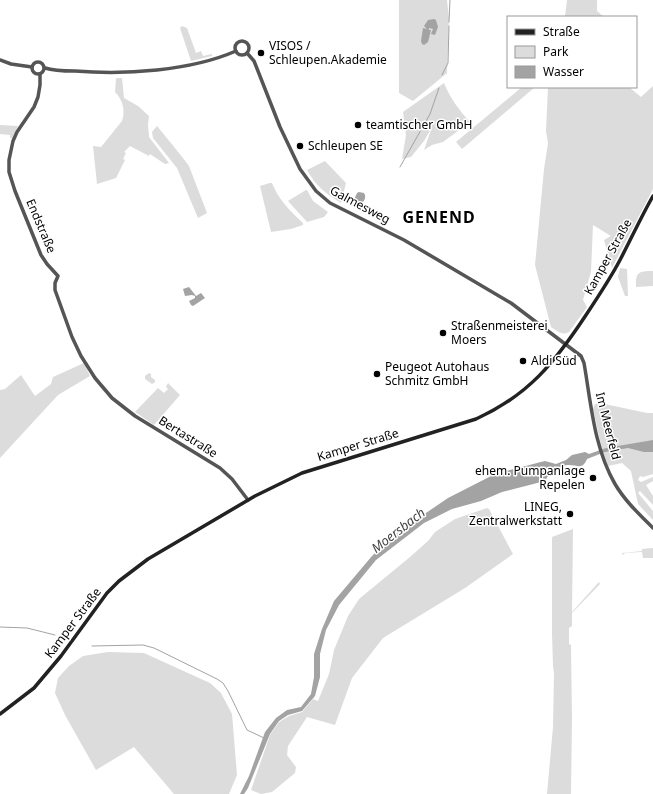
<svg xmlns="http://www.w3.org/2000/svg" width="653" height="794" viewBox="0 0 653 794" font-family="'Noto Sans',sans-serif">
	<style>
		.green { fill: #dcdcdc }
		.water { fill: #a3a3a3 }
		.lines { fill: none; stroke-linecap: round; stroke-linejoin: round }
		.stream { stroke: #a3a3a3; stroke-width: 1 }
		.tertiary { stroke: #555; stroke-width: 3.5 }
		.secondary { stroke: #222; stroke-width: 3.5 }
		.poi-dot { fill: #000; stroke: #fff; stroke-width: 1.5 }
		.labels { text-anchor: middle; stroke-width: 3; stroke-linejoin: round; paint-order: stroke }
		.poi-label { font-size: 12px; fill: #000; stroke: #fff; text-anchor: start }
		.street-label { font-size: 12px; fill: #000; stroke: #fff }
		.water-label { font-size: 13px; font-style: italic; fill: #444; stroke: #fff }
		.district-label { font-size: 16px; font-weight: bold; letter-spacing: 1px; fill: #000; stroke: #fff }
	</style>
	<rect width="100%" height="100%" fill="#fff"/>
	<!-- green -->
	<g class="green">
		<polygon points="399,0 447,0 449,19 447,73 413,101 399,93"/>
		<polygon points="567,0 597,0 597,11 604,17 565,17"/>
		<polygon points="182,26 187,28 196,53 201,51 203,56 212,54 212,56 191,61 180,28"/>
		<path d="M116,78H122L124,98L138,106L149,116L148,125L149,137L169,163L165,164L150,154L149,156L130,146L124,152L126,153L123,159L125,160L116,178L97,184L93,146L101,147L122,121C126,110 122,99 115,92Z"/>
		<path d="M444,83C450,98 459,110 470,122L443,142L432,145L424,150L432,127L424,141L411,157L402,159L406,135L403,112Z"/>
		<path d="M653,86V189L612,268L604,240L611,236L593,225L591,272L583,300L587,307L569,332C562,336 557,331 551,327L535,265L544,169L548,143L546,131L548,87H629L641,97Z"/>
		<polygon points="522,87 535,87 462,149 456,142"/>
		<polygon points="0,125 18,126 12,138 10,138 10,135 0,134"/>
		<polygon points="157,126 183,158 189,166 207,213 198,218 177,168 153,138 152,132"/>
		<path d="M325,161L346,183L341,203C326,194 315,185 307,170Z"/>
		<path d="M270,183H272C278,199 290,211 303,223V225L291,229L271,232L260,186Z"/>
		<polygon points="306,190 307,190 313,201 328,212 324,217 307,222 288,201"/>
		<polygon points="620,268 627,269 628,296 625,296 618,277"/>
		<path d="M653,271V286L636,287C635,272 639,271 653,271Z"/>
		<polygon points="84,363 90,376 58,395 0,458 0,390 5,389 21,375 35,396 51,384 53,377"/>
		<polygon points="149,373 151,374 151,377 155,380 155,382 152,384 145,379 145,376"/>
		<polygon points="168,383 180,395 154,425 135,412 158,388 164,393 168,389 166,387"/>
		<polygon points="600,403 647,413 653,413 653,474 643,477 640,476 638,480 641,482 653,477 653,481 646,485 653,496 653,505 640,491 638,493 653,511 653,520 638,504 631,471 622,463 608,466 602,449 593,409 595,404"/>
		<polygon points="487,508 489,509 513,554 465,588 383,638 352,678 335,725 307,717 288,746 287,755 296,767 295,773 272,792 261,794 251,790 270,735 279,722 289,716 302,712 313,699 318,701 329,674 334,650 348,616 359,599 410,557 428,541 435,532 455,519"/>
		<polygon points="573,529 572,612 599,582 600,584 572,613 572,626 569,628 569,644 571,645 572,719 571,794 547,794 553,727 554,673 553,666 552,634 552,537"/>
		<polygon points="653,548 653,558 643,558 642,552 625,553 623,555 622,553 642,551 642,549"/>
		<polygon points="108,652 144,653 210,683 221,693 232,714 237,775 229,794 174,794 134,747 96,770 65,715 55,693 58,678 69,666 83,656"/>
	</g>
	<!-- water -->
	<g class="water">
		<polygon points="434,19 436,20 438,27 435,35 431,34 433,29 429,28 429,30 431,30 428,42 424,45 422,44 421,41 423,28 427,29 424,26 428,20"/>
		<path d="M359,192L364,193C367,198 364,202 359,205L358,203L355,202L354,200L357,193Z"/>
		<polygon points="189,287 196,296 201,293 205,298 193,306 191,305 189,301 195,298 195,296 192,295 185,296 183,289"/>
		<path d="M653,440V452H644L628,448L605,452L587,459C582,471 577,464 567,465C562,466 556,469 551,471L545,481L502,492L481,501L452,509L424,523L376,560L339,605L326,630L320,654V677L315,696L302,711L288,715L279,721L270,734L248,788L244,794H240L249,776L265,732L276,718L287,710L301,707L311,694L314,677V654L322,629L334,601L372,556L398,532L448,498L495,474L541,462L545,461L556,464L566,460L572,455L585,452L589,454L606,448Z"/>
	</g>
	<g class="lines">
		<!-- stream -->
		<g class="stream">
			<polyline points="449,22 450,0"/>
			<polyline points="442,75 448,63 449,26"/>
			<polyline points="400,167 430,114 439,88"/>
			<polyline points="0,627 27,628 55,635"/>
			<polyline points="92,646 143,645 154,648 217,679 223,683 228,691 247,730 264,738"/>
		</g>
		<!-- tertiary -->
		<g class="tertiary">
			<circle cx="242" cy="48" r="7"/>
			<path d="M247,53L254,61L280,127L300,169L316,191L330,203L404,240L511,303L581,356L584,363C591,403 594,448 615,484C625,501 639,514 653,528"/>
			<polyline points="0,60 11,64 32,67"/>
			<circle cx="38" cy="68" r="6"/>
			<path d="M45,68C54,71 65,71 75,71C125,75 190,71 236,51"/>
			<polyline points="40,74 40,85 38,97 34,107 17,132 13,141 9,160 9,172 15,191 41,255 47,264 58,276 55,283 55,290 72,337 81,356 95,378 112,398 135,416 220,468 232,479 248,500"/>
		</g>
		<!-- secondary -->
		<path class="secondary" d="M0,714L34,688L61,656L107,593L119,581L148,559L255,496L302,473L476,419C529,395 555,362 586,315C598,297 610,279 620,260C631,239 641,217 653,196"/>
	</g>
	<!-- markers -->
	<g class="poi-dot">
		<circle cx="261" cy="53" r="4"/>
		<circle cx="358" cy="125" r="4"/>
		<circle cx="300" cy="146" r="4"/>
		<circle cx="443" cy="333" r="4"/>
		<circle cx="523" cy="361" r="4"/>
		<circle cx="377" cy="374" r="4"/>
		<circle cx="593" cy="478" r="4"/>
		<circle cx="570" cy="514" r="4"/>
	</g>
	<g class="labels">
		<!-- poi labels -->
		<g class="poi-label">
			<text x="269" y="50">VISOS /<tspan x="269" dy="14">Schleupen.Akademie</tspan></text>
			<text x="366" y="129">teamtischer GmbH</text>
			<text x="308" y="150">Schleupen SE</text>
			<text x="451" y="330">Straßenmeisterei<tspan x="451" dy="14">Moers</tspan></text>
			<text x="531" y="365">Aldi Süd</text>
			<text x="385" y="371">Peugeot Autohaus<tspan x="385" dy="14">Schmitz GmbH</tspan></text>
			<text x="585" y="475" text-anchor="end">ehem. Pumpanlage<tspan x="585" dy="14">Repelen</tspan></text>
			<text x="562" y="511" text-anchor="end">LINEG,<tspan x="562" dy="14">Zentralwerkstatt</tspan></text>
		</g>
		<!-- street labels -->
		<g class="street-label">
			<text transform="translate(360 205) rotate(28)" y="4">Galmesweg</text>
			<text transform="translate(41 226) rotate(67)" y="4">Endstraße</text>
			<text transform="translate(608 257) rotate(-61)" y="4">Kamper Straße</text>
			<text transform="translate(608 426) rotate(76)" y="4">Im Meerfeld</text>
			<text transform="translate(188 437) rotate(32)" y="4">Bertastraße</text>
			<text transform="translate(358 445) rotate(-17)" y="4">Kamper Straße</text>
			<text transform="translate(73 623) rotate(-53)" y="4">Kamper Straße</text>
		</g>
		<!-- water labels -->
		<g class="water-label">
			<text transform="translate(398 530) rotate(-38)" y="5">Moersbach</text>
		</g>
		<!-- district labels -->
		<g class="district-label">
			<text x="439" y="223">GENEND</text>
		</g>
	</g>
	<!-- legend -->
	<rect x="507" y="16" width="130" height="72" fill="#ffffff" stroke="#999999"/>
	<rect x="515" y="29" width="20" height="6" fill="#222222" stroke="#999999"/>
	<text x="543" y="36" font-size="12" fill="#000000">Straße</text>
	<rect x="515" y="46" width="20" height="12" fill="#dcdcdc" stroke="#999999"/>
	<text x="543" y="56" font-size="12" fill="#000000">Park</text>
	<rect x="515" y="66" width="20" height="12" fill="#a3a3a3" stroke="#999999"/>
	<text x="543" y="76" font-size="12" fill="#000000">Wasser</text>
</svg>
